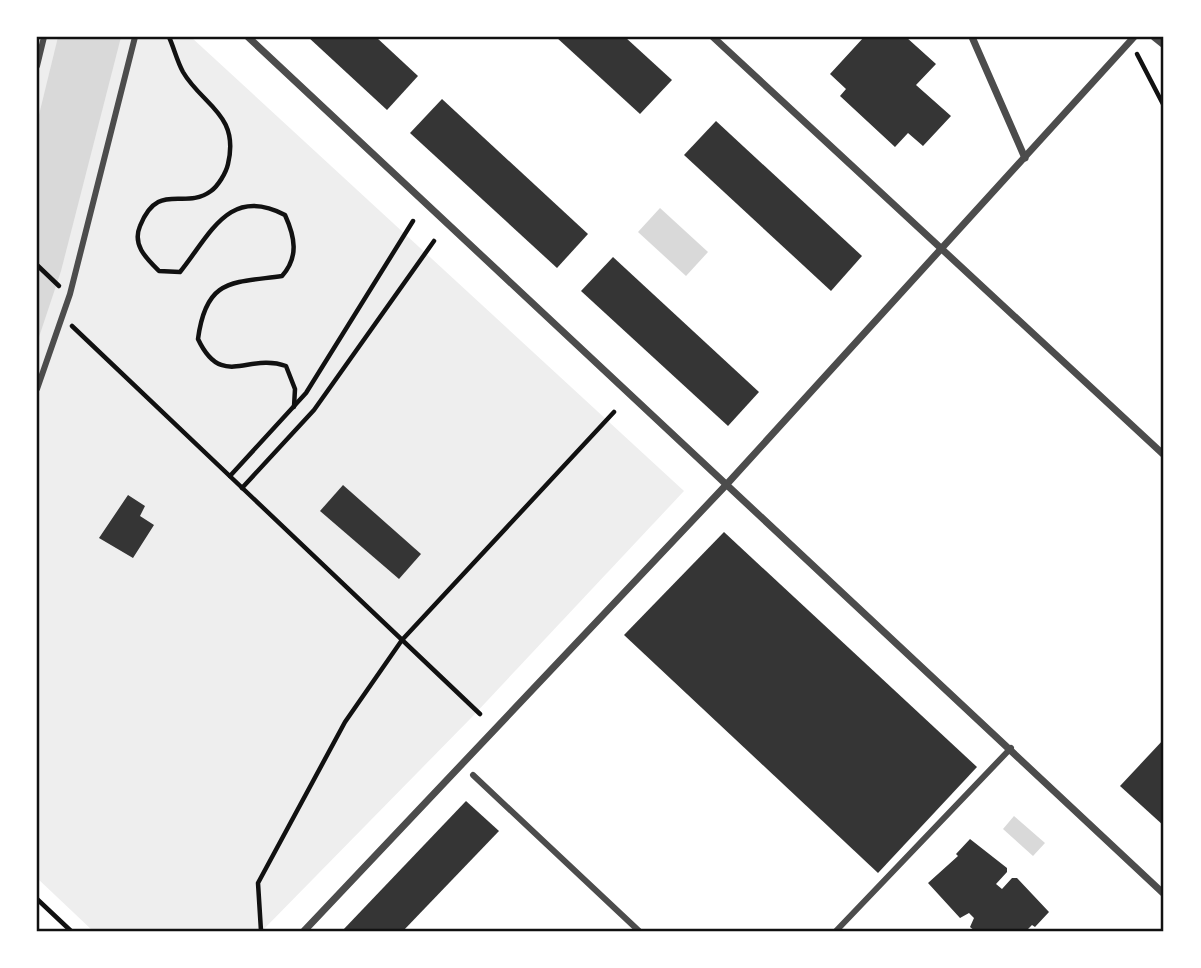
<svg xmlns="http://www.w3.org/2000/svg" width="1201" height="968" viewBox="0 0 1201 968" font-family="Merriweather,serif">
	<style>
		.green { fill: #eee }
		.water { fill: #d9d9d9 }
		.building { fill: #353535 }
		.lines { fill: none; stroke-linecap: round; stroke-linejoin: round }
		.path { stroke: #111; stroke-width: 4.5 }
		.pedestrian { stroke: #4c4c4c; stroke-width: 6 }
		.minor { stroke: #4c4c4c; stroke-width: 7 }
		.neatline { fill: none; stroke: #111; stroke-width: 2.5 }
	</style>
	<rect width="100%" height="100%" fill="#fff"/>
	<!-- green -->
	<polygon class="green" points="37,37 191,37 684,491 472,717 262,931 93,931 37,878"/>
	<!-- water -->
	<g class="water">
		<polygon points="58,37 121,37 61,271 37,343 37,123"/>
		<polygon points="660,208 708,252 686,276 638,232"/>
		<polygon points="1014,816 1045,843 1033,856 1003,829"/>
	</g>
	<!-- building -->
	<g class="building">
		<polygon points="308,37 376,37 418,76 387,110"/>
		<polygon points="556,37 625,37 672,80 640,114"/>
		<polygon points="864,37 906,37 936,64 916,85 951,116 923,146 908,133 895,147 840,96 846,89 830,74"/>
		<polygon points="442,99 588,234 557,268 410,133"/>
		<polygon points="716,121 862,256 831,291 684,155"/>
		<polygon points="613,257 759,392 728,426 581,291"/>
		<polygon points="343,485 421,554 399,579 320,511"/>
		<polygon points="128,495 145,506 140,516 154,525 133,558 99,538"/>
		<polygon points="724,532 977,767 878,873 624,635"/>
		<polygon points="1164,739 1164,826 1120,786"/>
		<polygon points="466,801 499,831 403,931 342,931"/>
		<polygon points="970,839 1007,868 1007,872 996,884 1002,889 1012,878 1017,878 1049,912 1035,927 1032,925 1026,931 975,931 970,927 974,918 969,913 960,918 928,883 958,856 956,854"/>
	</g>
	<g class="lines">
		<!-- path -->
		<g class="path">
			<path d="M169,37C174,48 177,61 183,72C202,105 240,114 228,164C226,173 218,186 211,191C184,211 158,180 140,226C132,245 146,258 159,271L180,272C210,235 229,185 285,215C295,237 299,257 282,276C232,283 206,278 198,339C222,390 248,352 286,366L295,389L294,407"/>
			<polyline points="1137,54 1164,106"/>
			<polyline points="37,265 59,286"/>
			<polyline points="72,326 480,714"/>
			<polyline points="230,476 306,393 413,221"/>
			<polyline points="242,488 314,410 434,241"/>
			<polyline points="37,899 71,931"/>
			<polyline points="261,931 258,883 345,722 402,640 614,412"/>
		</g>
		<!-- pedestrian -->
		<g class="pedestrian">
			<polyline points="37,66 44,37"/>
			<polyline points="37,389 70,294 135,37"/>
			<polyline points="473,775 639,931"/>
			<polyline points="836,931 1011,748"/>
		</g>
		<!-- minor -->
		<g class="minor">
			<polyline points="248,37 1164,894"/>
			<polyline points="713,37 1164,455"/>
			<polyline points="972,37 1025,158"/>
			<polyline points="1154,37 1164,45"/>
			<polyline points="304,931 727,484 1134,37"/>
		</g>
	</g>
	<!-- border -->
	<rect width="1201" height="968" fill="none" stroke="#ffffff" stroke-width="77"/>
	<rect x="38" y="38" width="1124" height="892" class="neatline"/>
</svg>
